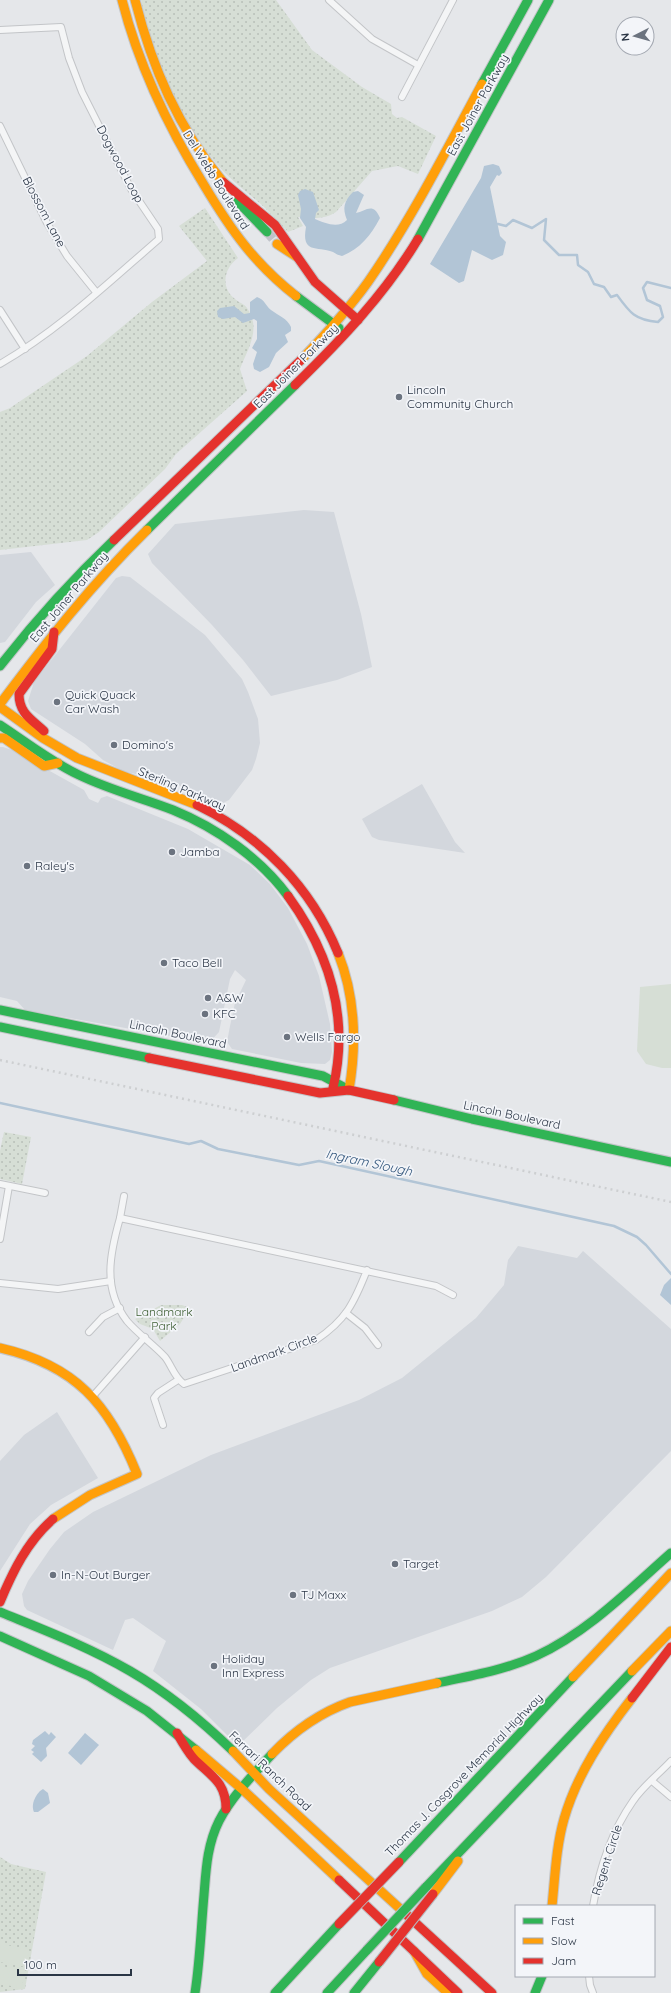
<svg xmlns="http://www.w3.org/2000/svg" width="671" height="1993" viewBox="0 0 671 1993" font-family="Quicksand,sans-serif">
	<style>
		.built { fill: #d3d7dd }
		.grass { fill: url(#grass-dots) }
		.pitch { fill: #d6ded5 }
		.water { fill: #b2c5d6 }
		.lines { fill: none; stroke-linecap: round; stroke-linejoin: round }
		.stream { stroke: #b2c5d6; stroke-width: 2.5 }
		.secondary-tunnel { stroke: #c0c3c9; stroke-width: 9; stroke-dasharray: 9 4.5; stroke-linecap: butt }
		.street-casing { stroke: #c3c5c8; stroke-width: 8 }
		.fast-casing { stroke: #c3c5c8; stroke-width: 11 }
		.slow-casing { stroke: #c3c5c8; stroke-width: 11 }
		.jam-casing { stroke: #c3c5c8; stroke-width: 11 }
		.street { stroke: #f4f5f6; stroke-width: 6 }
		.fast { stroke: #30b455; stroke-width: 9 }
		.slow { stroke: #ff9f0a; stroke-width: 9 }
		.jam { stroke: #e5322d; stroke-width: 9 }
		.rail { stroke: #cdcfd1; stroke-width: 2.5; stroke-dasharray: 2 4; stroke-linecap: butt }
		.fast-bridge-casing { stroke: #b7babf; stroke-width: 11; stroke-linecap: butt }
		.jam-bridge-casing { stroke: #b7babf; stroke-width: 11; stroke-linecap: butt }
		.fast-bridge { stroke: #30b455; stroke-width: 9 }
		.jam-bridge { stroke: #e5322d; stroke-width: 9 }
		.poi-dot { fill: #6b737f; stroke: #f3f5f9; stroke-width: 1.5 }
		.labels { text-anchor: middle; stroke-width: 3.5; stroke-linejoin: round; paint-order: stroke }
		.street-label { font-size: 12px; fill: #2a3545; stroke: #f3f5f9 }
		.poi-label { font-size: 12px; fill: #2a3545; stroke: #f3f5f9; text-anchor: start }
		.park-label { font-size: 12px; fill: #406136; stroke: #f3f5f9 }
		.water-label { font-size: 13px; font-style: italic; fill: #31557b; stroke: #f3f5f9 }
	</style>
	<defs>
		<pattern id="grass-dots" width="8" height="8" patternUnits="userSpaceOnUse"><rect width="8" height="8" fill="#d6ded5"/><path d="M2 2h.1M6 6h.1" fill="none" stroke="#b8bfb8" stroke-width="1.8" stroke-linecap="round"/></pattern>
	</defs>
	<rect width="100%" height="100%" fill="#e5e7ea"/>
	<!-- built -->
	<g class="built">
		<polygon points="304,510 334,512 361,614 372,667 337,680 271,696 243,660 212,625 152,563 148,554 175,524"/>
		<polygon points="31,552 55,585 36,602 5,642 0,643 0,555"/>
		<polygon points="122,576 130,577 205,635 242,679 248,692 258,719 260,743 256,759 252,770 229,800 221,804 208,803 177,784 123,771 103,760 85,744 31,709 28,701 34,682 116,578"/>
		<polygon points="0,747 3,747 12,750 84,790 89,799 98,803 101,798 107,796 188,829 250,865 270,884 288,908 307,944 319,976 330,1024 332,1052 330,1060 325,1064 301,1063 232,1049 227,1042 230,1026 235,1003 246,980 235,970 230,979 219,1032 209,1043 25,1010 17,1001 0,997"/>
		<polygon points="422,784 455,842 465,853 379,840 372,837 362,819"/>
		<polygon points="518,1246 577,1258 583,1251 671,1329 671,1451 546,1577 522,1597 492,1611 330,1668 311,1680 277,1708 238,1746 201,1709 153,1671 166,1641 133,1618 125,1620 113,1650 27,1610 24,1606 22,1594 28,1581 50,1549 64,1532 93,1512 211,1455 359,1400 402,1378 476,1318 504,1285 508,1260"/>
		<polygon points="57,1412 98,1478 51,1505 30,1524 0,1571 0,1461 24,1435"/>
	</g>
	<!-- grass -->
	<g class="grass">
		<path d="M141,0H276L312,50L362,87L391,104L392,114L397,118L402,117L436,136L418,174L398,166L372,171L336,212C324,220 312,218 298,217L303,226L288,232C281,224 273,216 265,208C252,196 237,185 224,172C184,130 152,56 141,0Z"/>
		<path d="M205,208L238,258C224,268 220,287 235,299C239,303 245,304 247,308C250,312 252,318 253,322C256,338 245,355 240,369L247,391L176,454L165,469L99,532L87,540L0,550V412L10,408L87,356L152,302L207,261L179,226Z"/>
		<polygon points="4,1132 31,1137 22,1184 0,1179 0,1151"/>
		<polygon points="161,1305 182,1305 190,1308 180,1324 160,1341 153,1329 140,1324 135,1319"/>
		<polygon points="0,1857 11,1864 46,1872 25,1989 0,1992"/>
	</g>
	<!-- pitch -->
	<g class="pitch">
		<polygon points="671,984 671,1068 662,1068 646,1064 637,1051 640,987"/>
		<polygon points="0,1944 29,1949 26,1967 0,1962"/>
		<polygon points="0,1966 25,1970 22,1988 0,1984"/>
	</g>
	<!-- water -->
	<g class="water">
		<polygon points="493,164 499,166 502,173 499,176 497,175 490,187 500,236 506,242 503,255 492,260 472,250 464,281 459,283 430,264 481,178 484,166"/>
		<path d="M305,189L313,192L319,210L316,213L315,219C325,223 338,229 347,220C342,208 344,201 353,192L358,191L364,195L363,197L356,213C365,212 373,201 380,218C371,235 360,249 342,256C338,255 336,254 333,252C317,246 301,254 306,227L300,218L301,209L298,195L300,191Z"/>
		<path d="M257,297C265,300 265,305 271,310C279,316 287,318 291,327V331L285,335L288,342L276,353L269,367L260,372L254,369L253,364L257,352L252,348L257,339V321L254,319L243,323L235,317L223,319L218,317L217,311L220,308L234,306L244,314L250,313V302Z"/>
		<polygon points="671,1278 671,1305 660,1295 664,1285"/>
		<polygon points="45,1731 49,1735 51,1732 56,1737 46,1748 47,1756 41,1762 32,1754 34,1752 31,1750 35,1746 32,1744 33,1740"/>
		<polygon points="85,1733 99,1745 81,1765 68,1753"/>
		<path d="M43,1789L48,1793L50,1803L38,1812H34C30,1804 37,1792 43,1789Z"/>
	</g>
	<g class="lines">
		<!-- stream -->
		<g class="stream">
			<path d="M498,224L506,226L513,220L532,228L546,219L544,240L559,255H577L578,265L588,272L594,284L604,287L611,297L617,295C630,313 635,320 658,322L663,317L660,306L647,300L643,288L647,282L671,288"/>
			<polyline points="0,1103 189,1144 201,1141 218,1149 299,1165 319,1161 614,1226 637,1237 646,1245 671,1274"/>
		</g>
		<!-- secondary-tunnel -->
		<polyline class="secondary-tunnel" points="267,232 277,244"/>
		<!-- street casing -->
		<g class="street-casing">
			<g id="street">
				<polyline points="329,0 372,39 418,65"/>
				<path d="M0,30L61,27L69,58L82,92L131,189L158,229L159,239C108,283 59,330 0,364"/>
				<polyline points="402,97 453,0"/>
				<polyline points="0,126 47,223 67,256 96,292"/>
				<polyline points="0,310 25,349"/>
				<polyline points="0,1184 45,1193"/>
				<polyline points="120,1218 124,1196"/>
				<polyline points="0,1239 9,1186"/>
				<path d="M367,1270C354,1303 346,1320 316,1340L184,1384C174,1377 172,1366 165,1357C153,1344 138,1334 127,1321C102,1289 110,1253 120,1218L436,1286L453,1295"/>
				<polyline points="0,1283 58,1289 111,1281"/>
				<polyline points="346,1313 365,1328 378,1345"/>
				<polyline points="89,1332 103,1317 120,1308"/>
				<polyline points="93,1396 145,1337"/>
				<polyline points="163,1425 154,1398 158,1393 178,1380"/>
				<polyline points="652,1781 671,1797"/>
				<path d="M593,1906C599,1870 612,1831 633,1801C643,1786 659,1774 671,1761"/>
				<polyline points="589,1976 590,1985 593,1993"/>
			</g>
		</g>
		<!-- fast casing -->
		<g class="fast-casing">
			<g id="fast">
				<polyline points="482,84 528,0"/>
				<polyline points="237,197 240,204 267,232"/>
				<polyline points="418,239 549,0"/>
				<polyline points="296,296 339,328"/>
				<polyline points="147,530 295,385"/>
				<path d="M0,666C35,621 72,580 114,540"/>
				<path d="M0,725C26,742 51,762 79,775C110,790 142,798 173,810C217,828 260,858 288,896"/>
				<polyline points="0,1010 323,1076 349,1090"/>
				<polyline points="0,1027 149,1058"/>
				<polyline points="394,1100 472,1119 671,1162"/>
				<path d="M0,1612C44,1630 89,1647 130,1671C168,1693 202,1721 233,1751"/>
				<polyline points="0,1636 89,1676 147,1711 196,1750"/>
				<path d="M437,1683C470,1676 505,1670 536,1656C588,1632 629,1590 671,1553"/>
				<polyline points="399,1862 573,1677"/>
				<polyline points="426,1887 632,1671"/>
				<path d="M195,1993C200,1961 201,1928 204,1895C206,1870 207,1845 219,1821C232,1796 253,1775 272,1754"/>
				<polyline points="275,1993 339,1924"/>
				<polyline points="327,1993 367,1950"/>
				<polyline points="354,1993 379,1962"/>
				<polyline points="535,1993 542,1976"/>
			</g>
		</g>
		<!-- slow casing -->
		<g class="slow-casing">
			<g id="slow">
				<path d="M122,0C139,67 168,127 204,185C231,230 254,263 296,296"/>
				<path d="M135,0C152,67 178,128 223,182"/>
				<polyline points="277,244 297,257"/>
				<path d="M301,360C325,335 348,310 368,282C411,220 446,151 482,84"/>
				<path d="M0,704C47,641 91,585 147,530"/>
				<polyline points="0,707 43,738 77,758 197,805"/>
				<polyline points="0,738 4,738 44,766 58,763"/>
				<path d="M338,953C356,998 357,1043 349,1090"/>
				<path d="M0,1348C75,1365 109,1404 137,1474L90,1495L53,1519"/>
				<polyline points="632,1671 671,1631"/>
				<polyline points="573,1677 671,1573"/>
				<polyline points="196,1750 242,1789 339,1880"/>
				<polyline points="233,1751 269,1789 408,1916"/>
				<path d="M272,1754C295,1730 319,1713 350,1702L437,1683"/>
				<polyline points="433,1894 458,1861"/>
				<path d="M552,1906C555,1877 556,1847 564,1819C577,1774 604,1734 632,1698"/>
				<polyline points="414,1951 427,1974 448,1993"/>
			</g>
		</g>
		<!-- jam casing -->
		<g class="jam-casing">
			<g id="jam">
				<polyline points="223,182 275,225 315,282 358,320"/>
				<path d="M295,385C341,340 385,294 418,239"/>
				<polyline points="114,540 301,360"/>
				<path d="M44,731C31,719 19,713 19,694L52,649L54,632"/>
				<path d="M197,805C261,836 311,887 338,953"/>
				<path d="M288,896C330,954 350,1017 333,1088"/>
				<polyline points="149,1058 320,1093 349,1090 394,1100"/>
				<path d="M0,1602C13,1571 27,1542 53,1519"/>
				<polyline points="632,1698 671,1647"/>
				<path d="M177,1733C182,1742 187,1751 194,1759C211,1776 226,1782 226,1809"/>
				<polyline points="339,1880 458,1993"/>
				<polyline points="408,1916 492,1993"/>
			</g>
		</g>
		<!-- street -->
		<use href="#street" class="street"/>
		<!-- fast -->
		<use href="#fast" class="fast"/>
		<!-- slow -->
		<use href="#slow" class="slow"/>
		<!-- jam -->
		<use href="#jam" class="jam"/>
		<!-- rail -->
		<polyline class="rail" points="0,1060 671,1202"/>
		<!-- fast-bridge casing -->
		<g class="fast-bridge-casing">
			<polyline id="fast-bridge" points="367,1950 426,1887"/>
		</g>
		<!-- jam-bridge casing -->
		<g class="jam-bridge-casing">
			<g id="jam-bridge">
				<polyline points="339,1924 399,1862"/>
				<polyline points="379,1962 433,1894"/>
			</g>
		</g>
		<!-- fast-bridge -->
		<use href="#fast-bridge" class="fast-bridge"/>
		<!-- jam-bridge -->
		<use href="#jam-bridge" class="jam-bridge"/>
	</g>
	<!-- markers -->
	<g class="poi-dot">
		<circle cx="399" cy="397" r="4"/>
		<circle cx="57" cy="702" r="4"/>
		<circle cx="114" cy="745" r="4"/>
		<circle cx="172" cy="852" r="4"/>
		<circle cx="27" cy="866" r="4"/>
		<circle cx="164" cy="963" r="4"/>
		<circle cx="208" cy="998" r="4"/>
		<circle cx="205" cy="1014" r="4"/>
		<circle cx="287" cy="1037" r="4"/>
		<circle cx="395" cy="1564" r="4"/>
		<circle cx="53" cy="1575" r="4"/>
		<circle cx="293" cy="1595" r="4"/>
		<circle cx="214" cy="1666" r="4"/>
	</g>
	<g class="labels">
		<!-- street labels -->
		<g class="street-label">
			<text transform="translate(478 105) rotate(-61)" y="4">East Joiner Parkway</text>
			<text transform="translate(120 164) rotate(62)" y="4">Dogwood Loop</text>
			<text transform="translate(216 180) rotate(58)" y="4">Del Webb Boulevard</text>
			<text transform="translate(44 212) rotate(62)" y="4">Blossom Lane</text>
			<text transform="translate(296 366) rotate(-45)" y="4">East Joiner Parkway</text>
			<text transform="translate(69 597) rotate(-50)" y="4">East Joiner Parkway</text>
			<text transform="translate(182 789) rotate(23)" y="4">Sterling Parkway</text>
			<text transform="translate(178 1034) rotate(12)" y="4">Lincoln Boulevard</text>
			<text transform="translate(512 1115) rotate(12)" y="4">Lincoln Boulevard</text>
			<text transform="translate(274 1353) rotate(-20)" y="4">Landmark Circle</text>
			<text transform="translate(270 1771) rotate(44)" y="4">Ferrari Ranch Road</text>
			<text transform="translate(464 1775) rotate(-46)" y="4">Thomas J. Cosgrove Memorial Highway</text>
			<text transform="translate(607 1860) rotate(-72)" y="4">Regent Circle</text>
		</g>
		<!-- poi labels -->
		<g class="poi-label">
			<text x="407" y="394">Lincoln<tspan x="407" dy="14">Community Church</tspan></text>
			<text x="65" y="699">Quick Quack<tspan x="65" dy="14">Car Wash</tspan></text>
			<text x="122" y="749">Domino's</text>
			<text x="180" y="856">Jamba</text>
			<text x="35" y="870">Raley's</text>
			<text x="172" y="967">Taco Bell</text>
			<text x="216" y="1002">A&amp;W</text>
			<text x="213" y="1018">KFC</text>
			<text x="295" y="1041">Wells Fargo</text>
			<text x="403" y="1568">Target</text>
			<text x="61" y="1579">In-N-Out Burger</text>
			<text x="301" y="1599">TJ Maxx</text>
			<text x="222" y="1663">Holiday<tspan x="222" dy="14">Inn Express</tspan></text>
		</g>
		<!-- park labels -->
		<g class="park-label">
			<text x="164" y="1316">Landmark<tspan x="164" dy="14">Park</tspan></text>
		</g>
		<!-- water labels -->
		<g class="water-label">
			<text transform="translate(369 1162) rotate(12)" y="5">Ingram Slough</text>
		</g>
	</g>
	<!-- legend -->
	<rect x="515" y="1905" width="140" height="72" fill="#f3f5f9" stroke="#a3a8b1"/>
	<rect x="523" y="1918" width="20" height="6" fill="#30b455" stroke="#a3a8b1"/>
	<text x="551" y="1925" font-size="12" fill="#2a3545">Fast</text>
	<rect x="523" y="1938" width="20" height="6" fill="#ff9f0a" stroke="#a3a8b1"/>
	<text x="551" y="1945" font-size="12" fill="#2a3545">Slow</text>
	<rect x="523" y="1958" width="20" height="6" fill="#e5322d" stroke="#a3a8b1"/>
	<text x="551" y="1965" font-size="12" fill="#2a3545">Jam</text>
	<!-- north arrow -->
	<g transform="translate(635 36) rotate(264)"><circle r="19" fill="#f3f5f9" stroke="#a3a8b1"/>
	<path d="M0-3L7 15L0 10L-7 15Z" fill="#6b737f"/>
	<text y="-6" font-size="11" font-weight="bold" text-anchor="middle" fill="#2a3545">N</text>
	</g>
	<!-- scale -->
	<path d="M18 1969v6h113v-6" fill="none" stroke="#2a3545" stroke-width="2"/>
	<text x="24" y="1969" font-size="12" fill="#2a3545" stroke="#f3f5f9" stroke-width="3" paint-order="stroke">100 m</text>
</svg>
